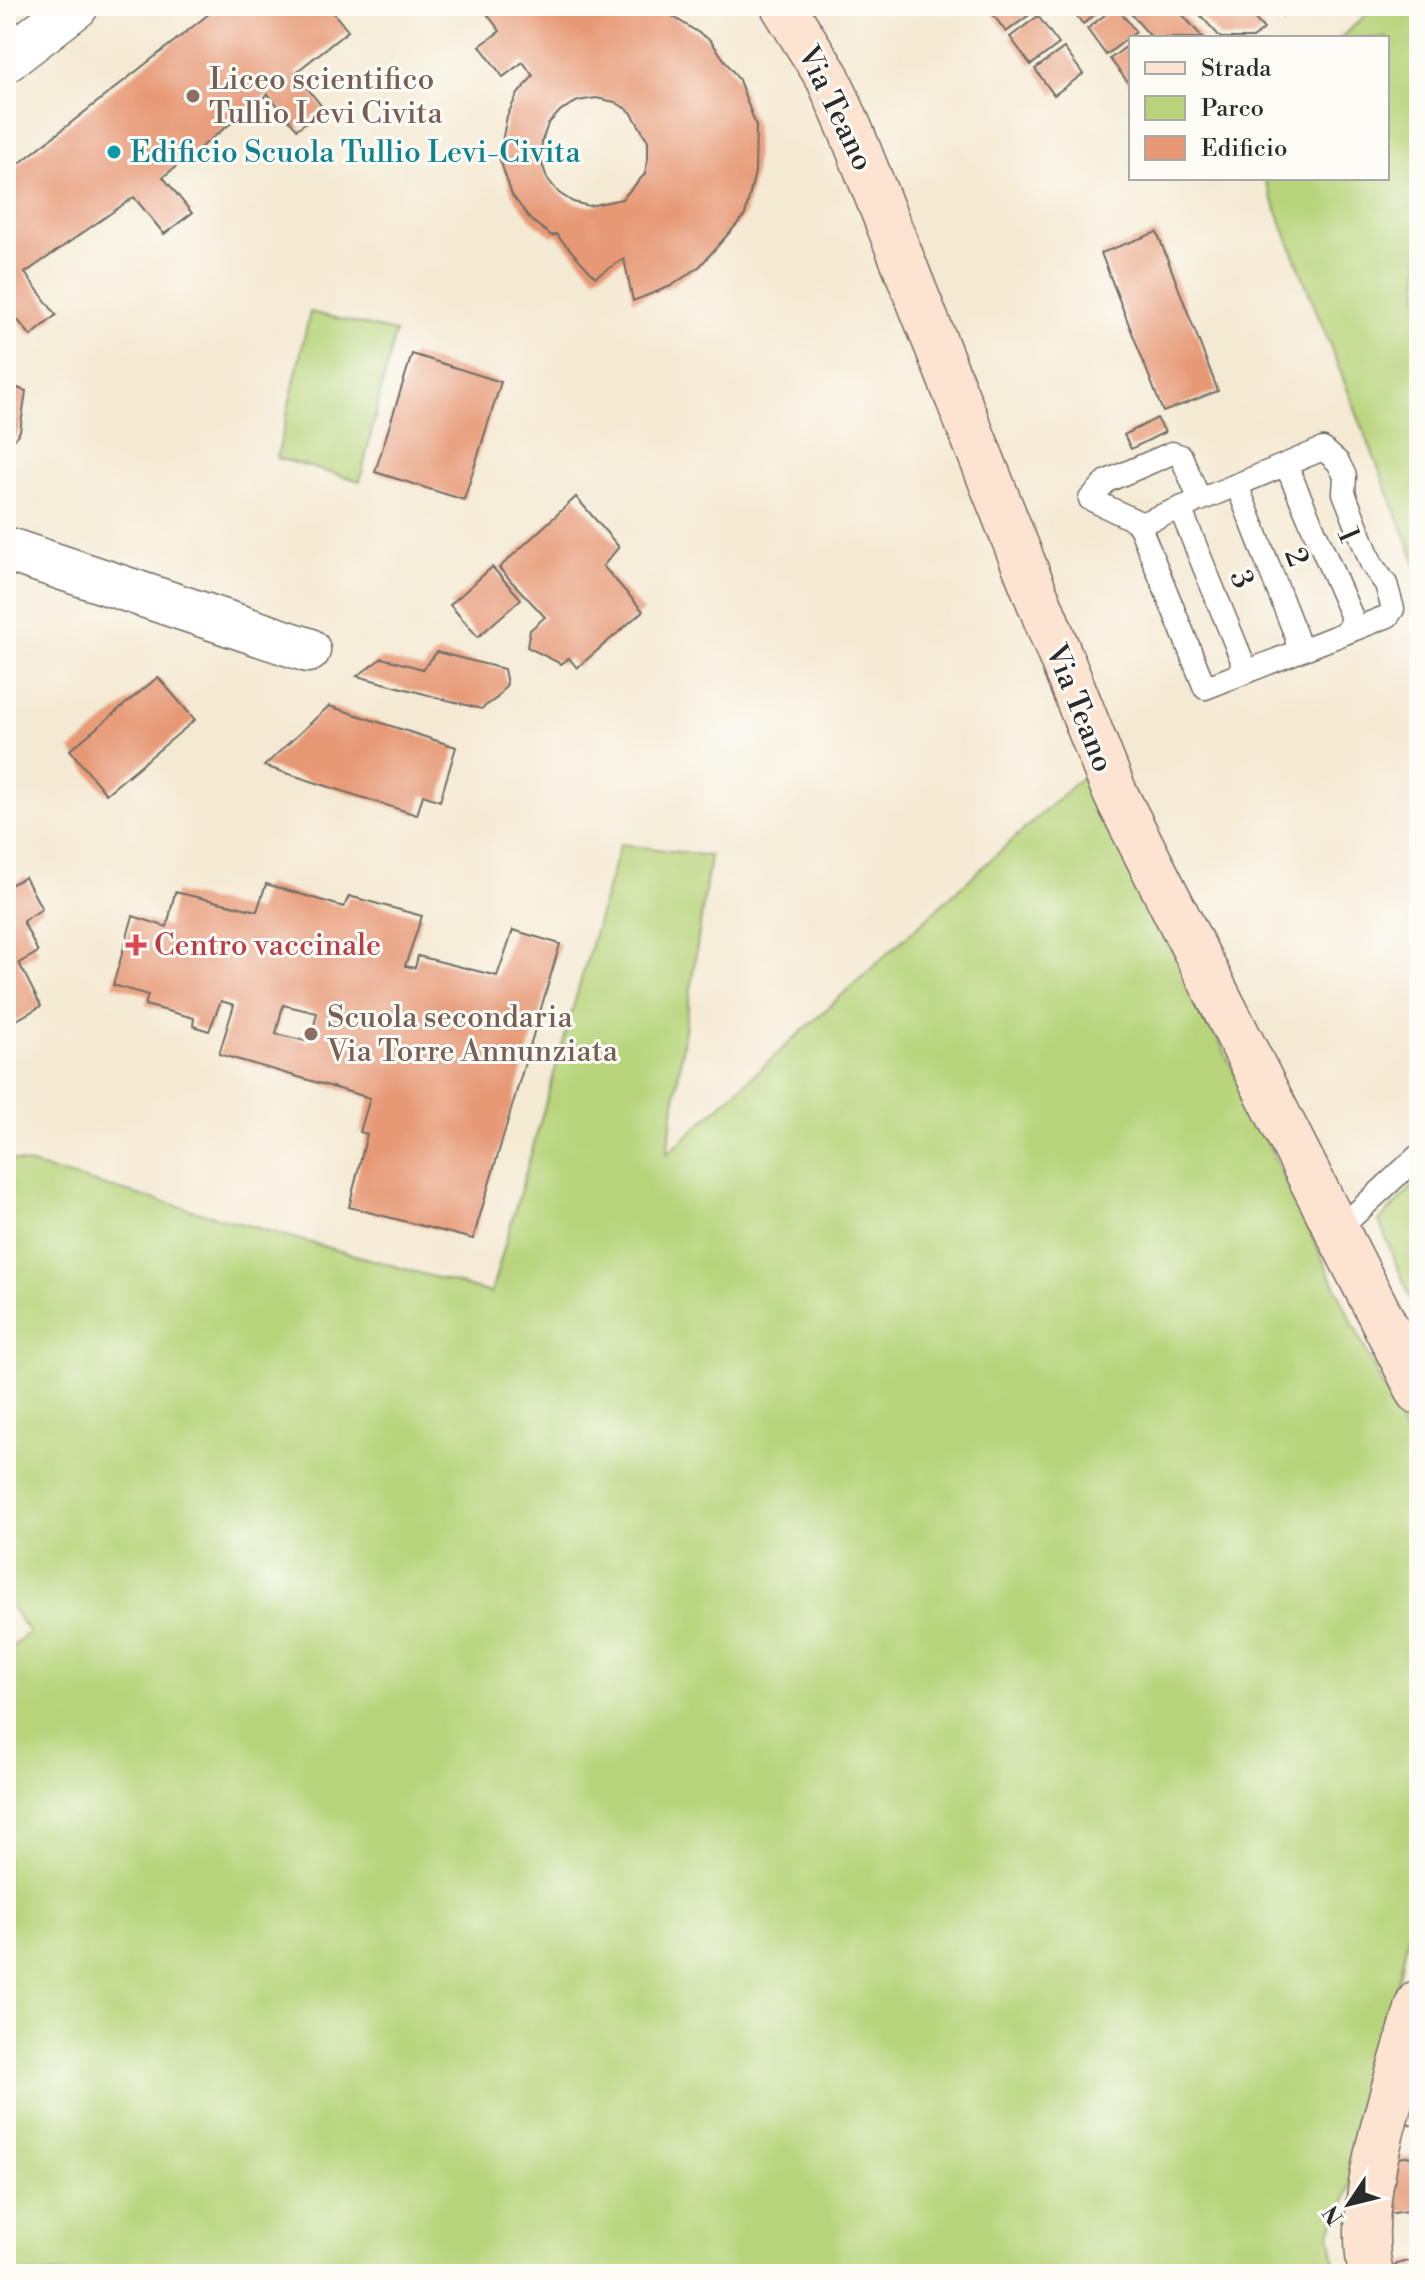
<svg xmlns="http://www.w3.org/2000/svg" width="1425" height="2280" viewBox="0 0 1425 2280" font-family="'Libre Bodoni',serif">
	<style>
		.green { fill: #b7d47a; stroke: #718052; stroke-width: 2 }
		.building { fill: #e79976; fill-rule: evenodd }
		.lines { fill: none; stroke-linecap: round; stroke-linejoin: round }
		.lane-casing { stroke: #716e65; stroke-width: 25 }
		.street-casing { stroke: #716e65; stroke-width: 47 }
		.secondary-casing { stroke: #716e65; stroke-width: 47 }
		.lane { stroke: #fff; stroke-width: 22 }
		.street { stroke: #fff; stroke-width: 44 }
		.secondary { stroke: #fde4d1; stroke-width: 44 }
		.education-dot { fill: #8d6e63; stroke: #fdfcf7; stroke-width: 3 }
		.culture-dot { fill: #0f9aa8; stroke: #fdfcf7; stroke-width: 3 }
		.health-dot { fill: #e0444e; stroke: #fdfcf7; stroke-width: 3 }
		.labels { text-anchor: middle; stroke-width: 6; stroke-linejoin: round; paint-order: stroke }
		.education-label { font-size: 30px; fill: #785e54; stroke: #fdfcf7; text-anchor: start }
		.street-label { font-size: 30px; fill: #2b2b2b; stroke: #fdfcf7 }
		.culture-label { font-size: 30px; fill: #0d838f; stroke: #fdfcf7; text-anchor: start }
		.health-label { font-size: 30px; fill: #be3a42; stroke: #fdfcf7; text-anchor: start }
	</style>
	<rect width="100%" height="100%" fill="#fdfcf7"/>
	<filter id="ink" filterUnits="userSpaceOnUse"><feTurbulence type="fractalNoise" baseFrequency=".0125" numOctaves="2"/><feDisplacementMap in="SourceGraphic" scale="16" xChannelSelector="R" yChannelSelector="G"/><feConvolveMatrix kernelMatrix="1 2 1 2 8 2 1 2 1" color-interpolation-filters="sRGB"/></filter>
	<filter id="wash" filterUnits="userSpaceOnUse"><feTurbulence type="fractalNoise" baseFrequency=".006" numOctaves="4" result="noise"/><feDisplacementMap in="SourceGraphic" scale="32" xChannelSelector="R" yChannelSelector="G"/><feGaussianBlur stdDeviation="1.8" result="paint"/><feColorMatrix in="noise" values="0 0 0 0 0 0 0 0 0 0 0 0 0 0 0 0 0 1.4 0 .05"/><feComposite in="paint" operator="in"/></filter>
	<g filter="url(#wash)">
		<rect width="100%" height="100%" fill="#f4e9d2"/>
		<!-- green -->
		<g class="green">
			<polygon points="1376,6 1419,6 1419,571 1264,178 1387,178 1387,38 1340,38"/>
			<polygon points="310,312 395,332 360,481 277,458"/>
			<polygon points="1083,776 1221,1044 1419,1463 1419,1891 1347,2197 1330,2233 1337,2274 6,2274 6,1652 29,1632 6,1600 6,1158 491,1293 620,844 710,856 667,1154"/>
			<polygon points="1419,1180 1419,1320 1379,1221"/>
		</g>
		<g id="blocks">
			<!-- building -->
			<g class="building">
				<polygon points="219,6 328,6 348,31 295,73 324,109 297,129 268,94 163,177 192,213 164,234 134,197 25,273 56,315 31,336 6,306 6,174"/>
				<path d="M481,6H635L664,11L710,40L739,80L756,126L755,172L745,215L700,266L671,286L633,301L624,259L595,277L556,234L552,236L531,220L512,195L499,157L507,116L517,95L533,76L523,62L503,77L480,46L500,31ZM596,98L615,102L631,112L648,141V158L645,174L622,199L589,206L573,202L559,193L547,178L541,160L542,141L548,124L561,110L578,101Z"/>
				<polygon points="987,6 1033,6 1036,10 1006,32"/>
				<polygon points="1069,6 1105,6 1083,24"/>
				<polygon points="1116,6 1136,32 1106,55 1087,29"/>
				<polygon points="1124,6 1175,6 1203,38 1152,38"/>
				<polygon points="1192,6 1243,6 1264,29 1253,38 1221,38"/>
				<polygon points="1273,6 1295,6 1282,16"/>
				<polygon points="1038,16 1059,44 1031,65 1010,37"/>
				<polygon points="1131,43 1131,86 1110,59"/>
				<polygon points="1064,48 1083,74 1054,95 1035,69"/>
				<polygon points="1157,232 1218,391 1163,412 1101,253"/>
				<polygon points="412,354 501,382 464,500 375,472"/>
				<polygon points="6,384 26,391 20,431 6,451"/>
				<polygon points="1157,418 1165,432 1131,449 1124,435"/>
				<polygon points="576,497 619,547 603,566 643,611 577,668 569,658 561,664 527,647 530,630 545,617 499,568"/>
				<polygon points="492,567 521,599 478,637 450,605"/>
				<polygon points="437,652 504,669 507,684 497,698 481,709 357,676 382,658 423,669"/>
				<polygon points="158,677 195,720 106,794 70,750"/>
				<polygon points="329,706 456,747 440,801 423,795 417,815 264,766"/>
				<polygon points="25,877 42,909 23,921 38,952 19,963 41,1006 6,1026 6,887"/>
				<path d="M266,884L344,907L349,896L422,916L405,966L415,968L418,956L497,976L513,930L560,944L473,1239L349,1207L367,1134L360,1132L370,1098L219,1054L234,1005L221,1001L209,1031L193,1026L194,1018L145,1005L148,995L113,985L133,916L167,927L175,892L257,911ZM283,1005L317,1013L310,1042L276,1034Z"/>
				<polygon points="1419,2064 1419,2128 1403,2121"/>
				<polygon points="1413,2156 1419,2157 1419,2209 1382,2215 1390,2159"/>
				<polygon points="1417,2259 1419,2274 1388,2274 1397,2264"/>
			</g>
		</g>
	</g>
	<g filter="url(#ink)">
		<use href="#blocks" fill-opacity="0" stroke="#716e65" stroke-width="2"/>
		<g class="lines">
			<!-- lane casing -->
			<g class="lane-casing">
				<g id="lane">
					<polygon points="1323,449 1338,462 1345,476 1344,493 1372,565 1386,584 1393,609 1388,616 1205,688 1138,522 1090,499 1107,481 1172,453 1181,456 1200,500"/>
					<polyline points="1286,465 1351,615 1350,630"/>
					<polyline points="1237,485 1296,636 1298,651"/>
					<polyline points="1180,508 1242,660 1241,674"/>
					<polyline points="1138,525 1193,503"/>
					<polyline points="1337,1231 1419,1155"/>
				</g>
			</g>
			<!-- street casing -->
			<g class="street-casing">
				<g id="street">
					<polyline points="6,60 76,6"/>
					<polyline points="6,549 308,650"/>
				</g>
			</g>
			<!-- secondary casing -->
			<g class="secondary-casing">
				<g id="secondary">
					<polyline points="783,6 828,78 851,131 1115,793 1419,1392"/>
					<path d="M1371,2274C1353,2193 1398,2081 1419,2002"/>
				</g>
			</g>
			<!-- lane -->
			<use href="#lane" class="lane"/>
			<!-- street -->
			<use href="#street" class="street"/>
			<!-- secondary -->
			<use href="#secondary" class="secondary"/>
		</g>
	</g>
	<!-- markers -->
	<g class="education-dot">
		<circle cx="193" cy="96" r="8"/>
		<circle cx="311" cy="1034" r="8"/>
	</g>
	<circle class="culture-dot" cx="114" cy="152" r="8"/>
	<path class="health-dot" d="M132 933h8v8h8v8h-8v8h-8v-8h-8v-8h8z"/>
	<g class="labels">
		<!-- education labels -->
		<g class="education-label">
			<text x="209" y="89">Liceo scientifico<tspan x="209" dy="34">Tullio Levi Civita</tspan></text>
			<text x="327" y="1027">Scuola secondaria<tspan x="327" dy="34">Via Torre Annunziata</tspan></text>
		</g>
		<!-- street labels -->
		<g class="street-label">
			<text transform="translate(836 108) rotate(64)" y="10">Via Teano</text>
			<text transform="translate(1349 535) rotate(67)" y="10">1</text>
			<text transform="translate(1297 557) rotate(69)" y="10">2</text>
			<text transform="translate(1242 579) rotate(68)" y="10">3</text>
			<text transform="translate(1080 708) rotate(68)" y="10">Via Teano</text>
		</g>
		<!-- culture labels -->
		<g class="culture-label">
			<text x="130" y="162">Edificio Scuola Tullio Levi-Civita</text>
		</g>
		<!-- health labels -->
		<g class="health-label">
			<text x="154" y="955">Centro vaccinale</text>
		</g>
	</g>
	<!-- margin -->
	<rect width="1425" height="2280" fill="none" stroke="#fdfcf7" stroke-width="32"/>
	<!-- legend -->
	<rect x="1129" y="36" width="260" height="144" fill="#fdfcf7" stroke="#a9a8a5" stroke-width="2"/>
	<rect x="1145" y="62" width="40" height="12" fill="#fde4d1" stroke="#a9a8a5" stroke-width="2"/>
	<text x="1201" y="76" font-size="24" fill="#2b2b2b">Strada</text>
	<rect x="1145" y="96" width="40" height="24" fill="#b7d47a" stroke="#a9a8a5" stroke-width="2"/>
	<text x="1201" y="116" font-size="24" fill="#2b2b2b">Parco</text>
	<rect x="1145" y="136" width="40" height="24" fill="#e79976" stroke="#a9a8a5" stroke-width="2"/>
	<text x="1201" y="156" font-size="24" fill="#2b2b2b">Edificio</text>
	<!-- north arrow -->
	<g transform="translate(1349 2204) rotate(235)" stroke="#fdfcf7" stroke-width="6" paint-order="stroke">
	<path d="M0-6L14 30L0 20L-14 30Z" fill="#2b2b2b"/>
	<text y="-12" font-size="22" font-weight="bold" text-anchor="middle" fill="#2b2b2b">N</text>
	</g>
</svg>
